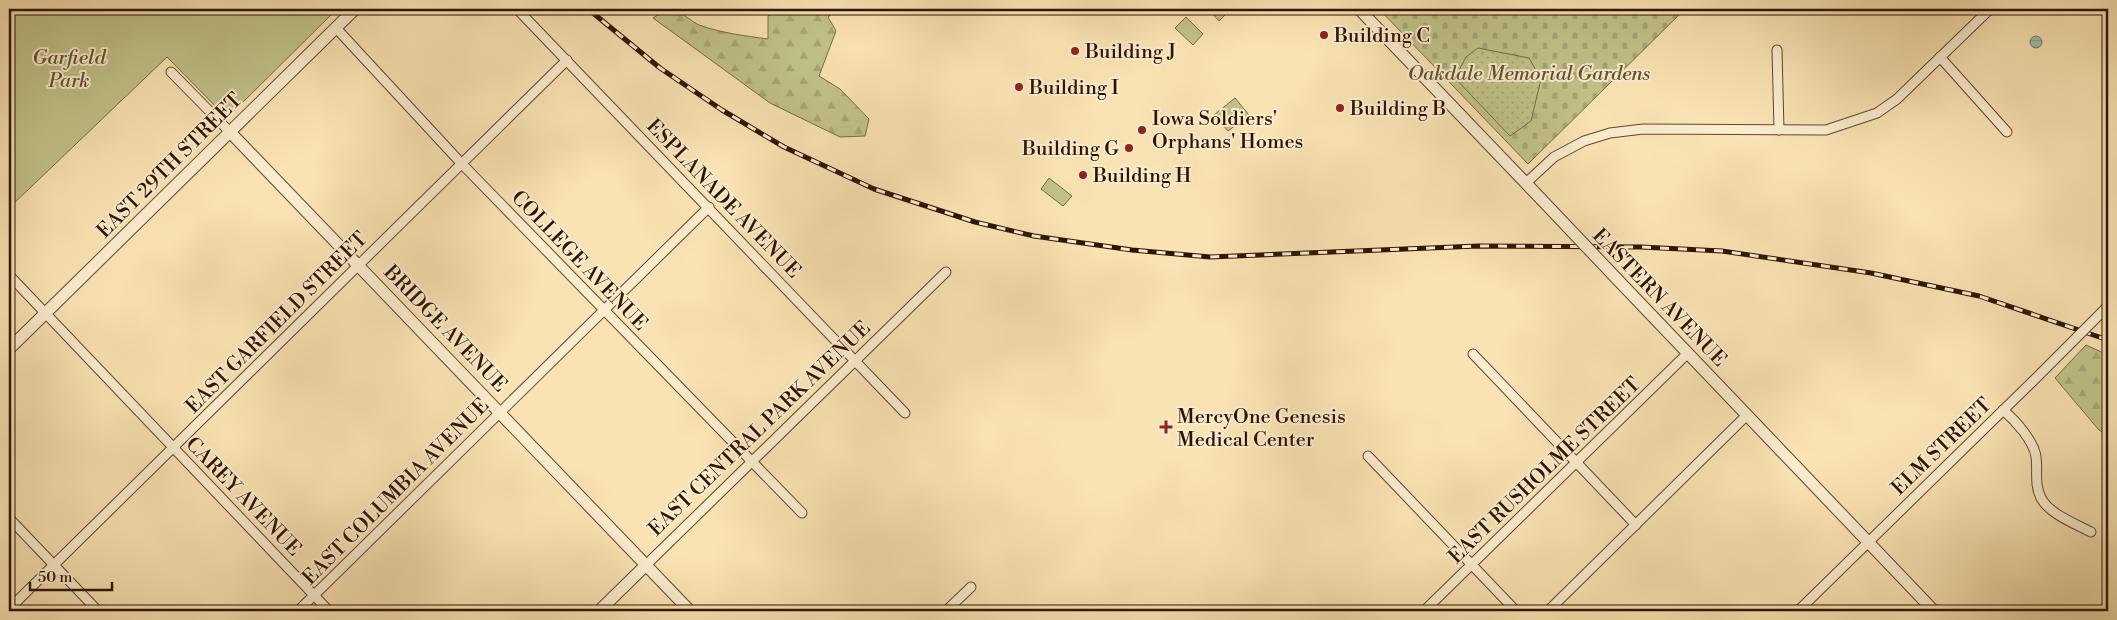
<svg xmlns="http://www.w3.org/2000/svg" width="2117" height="620" viewBox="0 0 2117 620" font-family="'Libre Bodoni',serif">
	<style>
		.forest { fill: url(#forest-firs); stroke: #786b45 }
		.cemetery { fill: url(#cemetery-stones); stroke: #786b45 }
		.park { fill: #c1c28a; stroke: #786b45 }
		.garden { fill: url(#garden-dots); stroke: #786b45 }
		.water { fill: url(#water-rules); stroke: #717969 }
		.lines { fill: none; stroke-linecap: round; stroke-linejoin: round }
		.minor-casing { stroke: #61482d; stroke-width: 11 }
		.tertiary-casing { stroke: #61482d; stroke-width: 13 }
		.minor { stroke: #fbecce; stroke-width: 9 }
		.tertiary { stroke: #fbecce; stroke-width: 11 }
		.rail-casing { stroke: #2e1400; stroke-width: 5 }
		.rail { stroke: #fbecce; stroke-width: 3; stroke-dasharray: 9; stroke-linecap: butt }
		.minor-bridge-casing { stroke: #61482d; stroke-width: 11; stroke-linecap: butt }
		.tertiary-bridge-casing { stroke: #61482d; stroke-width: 13; stroke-linecap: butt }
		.minor-bridge { stroke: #fbecce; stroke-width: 9 }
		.tertiary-bridge { stroke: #fbecce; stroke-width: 11 }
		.poi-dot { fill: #8f2418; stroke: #fbecce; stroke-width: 2 }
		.labels { text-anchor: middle; stroke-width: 4; stroke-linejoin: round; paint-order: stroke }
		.poi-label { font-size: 20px; fill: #2e1400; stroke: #fbecce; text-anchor: start }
		.park-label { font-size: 20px; font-style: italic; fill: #615130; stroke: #fbecce }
		.street-label { font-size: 20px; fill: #2e1400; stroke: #fbecce }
	</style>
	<defs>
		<pattern id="forest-firs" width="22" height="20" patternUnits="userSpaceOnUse" patternTransform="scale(1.25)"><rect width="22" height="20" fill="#c1c28a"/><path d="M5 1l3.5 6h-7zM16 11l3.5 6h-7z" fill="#a6a675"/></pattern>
		<pattern id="cemetery-stones" width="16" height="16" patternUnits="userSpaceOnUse" patternTransform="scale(1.25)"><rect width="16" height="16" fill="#c1c28a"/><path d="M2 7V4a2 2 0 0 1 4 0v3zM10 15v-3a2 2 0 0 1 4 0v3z" fill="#a6a675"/></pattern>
		<pattern id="garden-dots" width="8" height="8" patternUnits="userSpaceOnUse" patternTransform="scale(1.25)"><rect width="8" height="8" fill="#c1c28a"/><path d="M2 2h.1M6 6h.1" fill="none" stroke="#a6a675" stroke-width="1.8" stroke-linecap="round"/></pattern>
		<pattern id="water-rules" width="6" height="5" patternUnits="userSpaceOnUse" patternTransform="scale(1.25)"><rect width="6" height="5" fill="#9ebdaf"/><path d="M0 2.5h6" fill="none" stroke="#88a295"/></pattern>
	</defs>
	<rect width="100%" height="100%" fill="#f9e2b3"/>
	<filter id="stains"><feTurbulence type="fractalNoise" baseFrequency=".004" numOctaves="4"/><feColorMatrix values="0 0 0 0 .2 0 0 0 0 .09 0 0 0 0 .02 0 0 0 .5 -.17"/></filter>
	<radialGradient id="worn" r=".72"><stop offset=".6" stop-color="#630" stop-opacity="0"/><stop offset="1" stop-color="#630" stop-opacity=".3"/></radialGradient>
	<!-- forest -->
	<g class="forest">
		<path d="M668,9C681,9 688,20 699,25C721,33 746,36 768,39V16L780,9H838L828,17L836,31L819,76L840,89L869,119L865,136L840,137L770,103L653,18Z"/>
		<polygon points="2086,345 2108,355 2108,436 2099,430 2055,378"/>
	</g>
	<!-- cemetery -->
	<polygon class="cemetery" points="1379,9 1685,9 1528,164"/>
	<!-- park -->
	<g class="park">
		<polygon points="9,9 337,9 227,118 167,57 9,208"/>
		<polygon points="1208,9 1231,9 1219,21"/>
		<polygon points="1186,17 1203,34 1193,45 1175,28"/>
		<polygon points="1235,98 1249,115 1228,131 1214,115"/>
		<polygon points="1049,178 1072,196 1063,206 1041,189"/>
	</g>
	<!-- garden -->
	<polygon class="garden" points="1478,48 1529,58 1541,79 1531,121 1510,136 1455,78 1466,57"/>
	<!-- water -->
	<circle class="water" cx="2036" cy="42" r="6"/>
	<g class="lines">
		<!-- minor casing -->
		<g class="minor-casing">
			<g id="minor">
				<polyline points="517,9 905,413"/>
				<polyline points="336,28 461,163 802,513"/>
				<polyline points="1777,50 1779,130"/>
				<polyline points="1940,57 2007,132"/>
				<polyline points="171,72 230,132"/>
				<polyline points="1526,183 1554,157 1584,141 1610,133 1643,129 1826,130 1877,113 1897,99 1990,9"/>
				<polyline points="9,275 329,611"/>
				<polyline points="1473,354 1636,525"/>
				<path d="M2003,410C2015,420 2034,441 2036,457C2038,471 2034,484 2041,498C2049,514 2076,524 2091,532"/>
				<polyline points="1368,456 1516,611"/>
				<polyline points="9,518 98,611"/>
				<polyline points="646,565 946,272"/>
				<polyline points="9,609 567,60"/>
				<polyline points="298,611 709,207"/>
				<polyline points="946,611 971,587"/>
				<polyline points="1424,611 1688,353"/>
				<polyline points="1548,611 1747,415"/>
				<polyline points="1798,611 2032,382"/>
			</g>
		</g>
		<!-- tertiary casing -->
		<g class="tertiary-casing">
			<g id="tertiary">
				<polyline points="1359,9 1541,199"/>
				<polyline points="230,132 690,611"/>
				<polyline points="1616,278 1934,611"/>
				<polyline points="9,349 355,9"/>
				<polyline points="599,611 646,565"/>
			</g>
		</g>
		<!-- minor -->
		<use href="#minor" class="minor"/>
		<!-- tertiary -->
		<use href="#tertiary" class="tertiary"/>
		<!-- rail casing -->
		<g class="rail-casing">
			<polyline id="rail" points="588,9 660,68 722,110 784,147 874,189 975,222 1034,236 1132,250 1210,257 1478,246 1641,247 1722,251 1871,273 1979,296 2108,340"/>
		</g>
		<!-- rail -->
		<use href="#rail" class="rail"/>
		<!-- minor-bridge casing -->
		<g class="minor-bridge-casing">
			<polyline id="minor-bridge" points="2032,382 2108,306"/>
		</g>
		<!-- tertiary-bridge casing -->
		<g class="tertiary-bridge-casing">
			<polyline id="tertiary-bridge" points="1541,199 1616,278"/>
		</g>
		<!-- minor-bridge -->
		<use href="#minor-bridge" class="minor-bridge"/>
		<!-- tertiary-bridge -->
		<use href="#tertiary-bridge" class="tertiary-bridge"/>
	</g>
	<!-- markers -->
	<g class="poi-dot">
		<circle cx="1324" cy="35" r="5"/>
		<circle cx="1075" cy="51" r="5"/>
		<circle cx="1019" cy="87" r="5"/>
		<circle cx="1340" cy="108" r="5"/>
		<circle cx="1142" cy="130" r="5"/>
		<circle cx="1129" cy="148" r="5"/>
		<circle cx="1083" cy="175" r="5"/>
		<path d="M1163.5 419.5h5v5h5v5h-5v5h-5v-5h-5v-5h5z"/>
	</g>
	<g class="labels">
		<!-- poi labels -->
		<g class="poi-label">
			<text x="1334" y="42">Building C</text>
			<text x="1085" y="58">Building J</text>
			<text x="1029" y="94">Building I</text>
			<text x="1350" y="115">Building B</text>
			<text x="1152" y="125">Iowa Soldiers'<tspan x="1152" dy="23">Orphans' Homes</tspan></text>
			<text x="1119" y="155" text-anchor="end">Building G</text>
			<text x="1093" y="182">Building H</text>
			<text x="1177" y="423">MercyOne Genesis<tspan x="1177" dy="23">Medical Center</tspan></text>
		</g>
		<!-- park labels -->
		<g class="park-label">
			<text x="69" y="64">Garfield<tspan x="69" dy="23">Park</tspan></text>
			<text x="1529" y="80">Oakdale Memorial Gardens</text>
		</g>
		<!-- street labels -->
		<g class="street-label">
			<text transform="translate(169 165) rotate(-45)" y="7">EAST 29TH STREET</text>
			<text transform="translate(724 198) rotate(46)" y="7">ESPLANADE AVENUE</text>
			<text transform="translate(580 260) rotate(46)" y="7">COLLEGE AVENUE</text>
			<text transform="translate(1660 297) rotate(46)" y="7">EASTERN AVENUE</text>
			<text transform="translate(276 322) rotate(-45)" y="7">EAST GARFIELD STREET</text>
			<text transform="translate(446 328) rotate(46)" y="7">BRIDGE AVENUE</text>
			<text transform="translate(759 428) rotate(-44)" y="7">EAST CENTRAL PARK AVENUE</text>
			<text transform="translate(1941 446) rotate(-44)" y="7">ELM STREET</text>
			<text transform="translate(1544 470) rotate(-44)" y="7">EAST RUSHOLME STREET</text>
			<text transform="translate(395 491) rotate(-45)" y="7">EAST COLUMBIA AVENUE</text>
			<text transform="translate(244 496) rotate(46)" y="7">CAREY AVENUE</text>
		</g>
	</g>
	<!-- margin -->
	<rect width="2117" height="620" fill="none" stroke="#f9e2b3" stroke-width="30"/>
	<rect x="10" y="10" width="2097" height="600" fill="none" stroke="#2e1400" stroke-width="2.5"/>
	<rect x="15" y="15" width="2087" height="590" fill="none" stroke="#2e1400"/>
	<!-- scale -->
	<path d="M30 582v8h82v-8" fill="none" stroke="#2e1400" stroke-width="2.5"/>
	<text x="38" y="582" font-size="15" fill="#2e1400" stroke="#fbecce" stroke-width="4" paint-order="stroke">50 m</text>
	<rect width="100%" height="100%" filter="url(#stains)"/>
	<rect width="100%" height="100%" fill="url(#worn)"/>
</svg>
